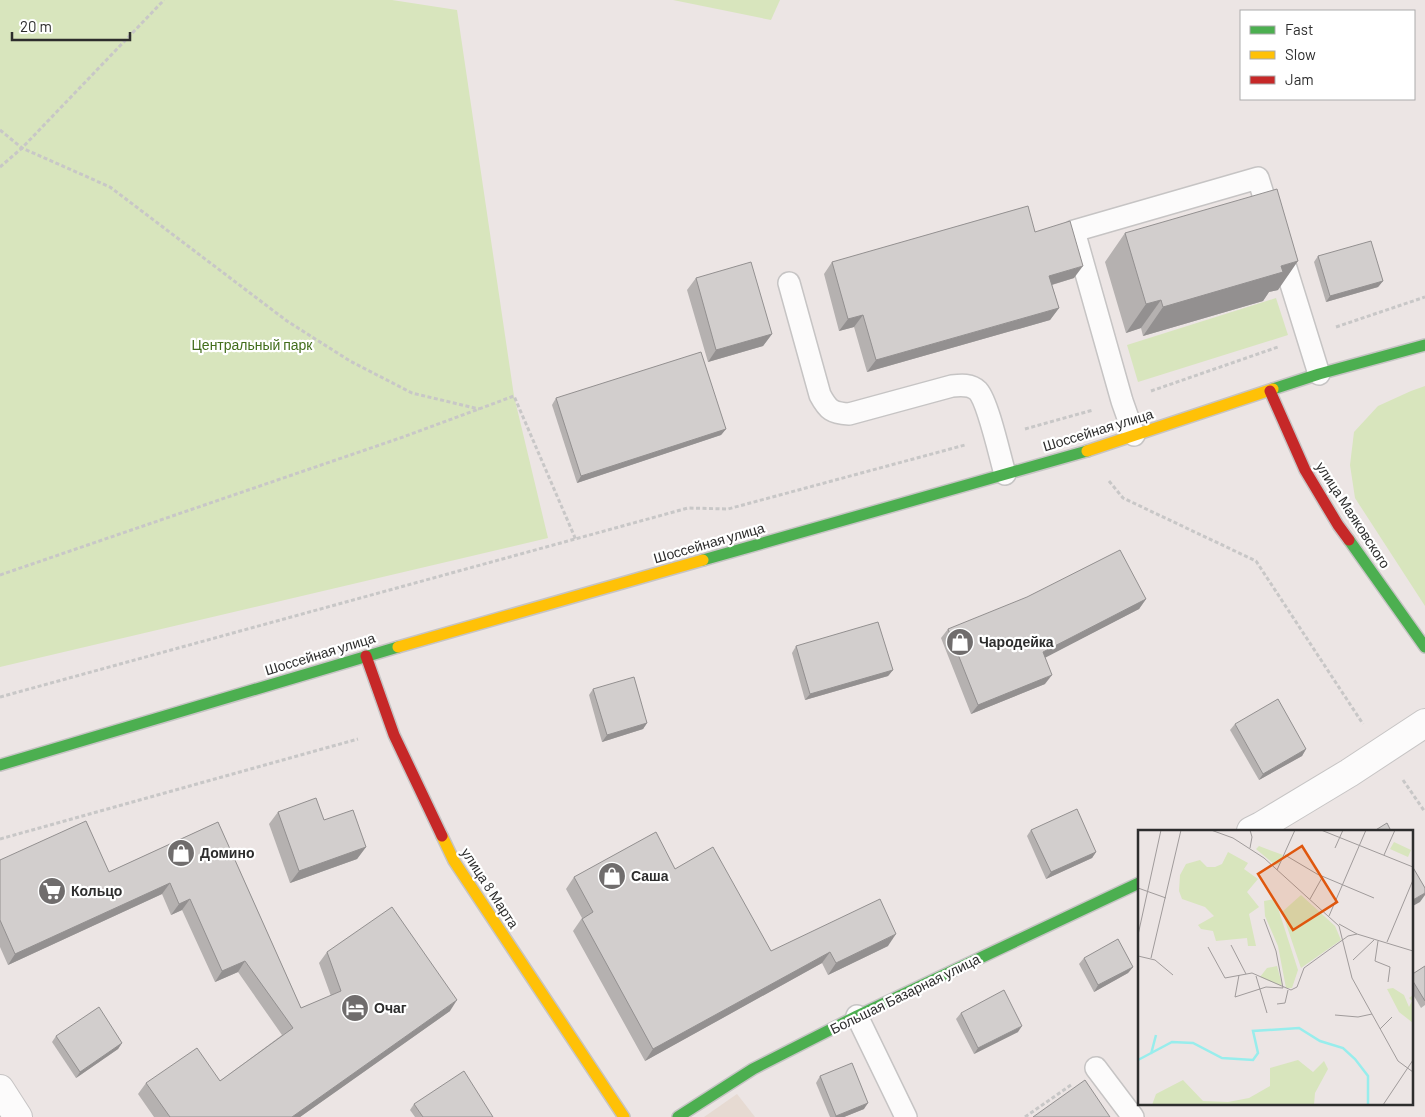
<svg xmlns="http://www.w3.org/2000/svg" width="1425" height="1117" viewBox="0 0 1425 1117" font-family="Barlow,sans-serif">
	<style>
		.education { fill: #e6dad2 }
		.green { fill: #d8e5bd }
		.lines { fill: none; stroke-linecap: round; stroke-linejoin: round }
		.lane-casing { stroke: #c6c4c4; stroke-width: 24 }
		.street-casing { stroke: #c6c4c4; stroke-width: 30 }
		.fast-casing { stroke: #c6c4c4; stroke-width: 14 }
		.slow-casing { stroke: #c6c4c4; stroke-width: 14 }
		.jam-casing { stroke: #c6c4c4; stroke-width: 14 }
		.path { stroke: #c8c7c7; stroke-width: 3; stroke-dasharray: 4 2.5; stroke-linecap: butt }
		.lane { stroke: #fcfbfb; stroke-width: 21 }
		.street { stroke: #fcfbfb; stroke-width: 28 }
		.fast { stroke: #4caf50; stroke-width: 11 }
		.slow { stroke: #ffc107; stroke-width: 11 }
		.jam { stroke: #c62828; stroke-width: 11 }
		.wall { fill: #b5b1b0 }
		.shaded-wall { fill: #939090 }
		.building { fill: #d2cecd; stroke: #939090 }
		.labels { text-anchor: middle; stroke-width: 4.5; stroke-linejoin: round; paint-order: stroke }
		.park-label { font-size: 14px; fill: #426d1b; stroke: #fff }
		.street-label { font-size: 14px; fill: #2d2d2d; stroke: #fff }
		.poi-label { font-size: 14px; font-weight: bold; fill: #2d2d2d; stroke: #fff; text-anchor: start }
		.inset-river { fill: none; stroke: #98edec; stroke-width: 2.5 }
		.inset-road { fill: none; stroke: #a09b9b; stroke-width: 1 }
		.view { fill: #df570e; fill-opacity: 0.15; stroke: #df570e; stroke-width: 2.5 }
		.inset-edge { fill: none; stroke: #2d2d2d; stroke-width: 2.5 }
	</style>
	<rect width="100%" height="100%" fill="#ece5e4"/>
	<!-- education -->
	<polygon class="education" points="737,1094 755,1117 704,1117"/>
	<!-- green -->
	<g class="green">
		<polygon points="0,0 392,0 457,10 514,396 548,538 0,667"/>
		<polygon points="673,0 780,0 771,20"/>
		<polygon points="1276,298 1288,335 1138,382 1127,345"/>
		<polygon points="1425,386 1425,606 1355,498 1350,465 1354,432 1378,406 1411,391"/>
	</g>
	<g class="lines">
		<!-- lane casing -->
		<g class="lane-casing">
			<g id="lane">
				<path d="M789,283L820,395C828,410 832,413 849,414L952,386C961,385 971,384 978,391C988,402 1000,457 1005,474"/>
				<polyline points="1134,435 1122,401 1074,231 1258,178 1319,374"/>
				<polyline points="857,1016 906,1117"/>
				<polyline points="1096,1068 1133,1117"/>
			</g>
		</g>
		<!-- street casing -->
		<g class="street-casing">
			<g id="street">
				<polyline points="1251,831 1261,826 1349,773 1425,723"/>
				<polyline points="0,1089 18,1117"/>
			</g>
		</g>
		<!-- fast casing -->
		<g class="fast-casing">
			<g id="fast">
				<polyline points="1273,389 1319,374 1425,345"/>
				<polyline points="1349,540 1425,647"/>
				<polyline points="703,560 1087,451"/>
				<polyline points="0,765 398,647"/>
				<polyline points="678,1117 753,1069 857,1016 1139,883"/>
			</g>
		</g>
		<!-- slow casing -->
		<g class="slow-casing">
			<g id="slow">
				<polyline points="1087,451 1273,389"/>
				<polyline points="398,647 703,560"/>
				<polyline points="442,836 454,861 624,1117"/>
			</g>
		</g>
		<!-- jam casing -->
		<g class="jam-casing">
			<g id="jam">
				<polyline points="1270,391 1305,470 1338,525 1349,540"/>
				<polyline points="366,656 394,735 442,836"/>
			</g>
		</g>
		<!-- path -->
		<g class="path">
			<polyline points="0,130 22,148 110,187 287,321 350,361 412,393 479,409"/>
			<polyline points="0,167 22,148 164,0"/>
			<polyline points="1336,327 1425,297"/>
			<polyline points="1151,391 1278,347"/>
			<polyline points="1025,429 1093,410"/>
			<polyline points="1109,481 1123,498 1256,561 1363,724"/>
			<polyline points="0,575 403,437 514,396 576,540"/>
			<polyline points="0,697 688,508 728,509 965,445"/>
			<polyline points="1403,780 1425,812"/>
			<polyline points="0,839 358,739"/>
			<polyline points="1025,1117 1071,1085"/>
		</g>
		<!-- lane -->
		<use href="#lane" class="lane"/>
		<!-- street -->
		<use href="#street" class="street"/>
		<!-- fast -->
		<use href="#fast" class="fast"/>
		<!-- slow -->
		<use href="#slow" class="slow"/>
		<!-- jam -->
		<use href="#jam" class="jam"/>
	</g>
	<!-- wall -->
	<g class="wall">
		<polygon points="1035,232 1074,278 1052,285 1059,308 1050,320 867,372 854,327 839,331 824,274 832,262"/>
		<polygon points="1125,233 1278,290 1269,292 1263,301 1143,336 1141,328 1126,333 1105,262"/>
		<polygon points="1318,256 1383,281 1378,287 1326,302 1314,262"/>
		<polygon points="696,278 772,334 763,346 708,362 687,290"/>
		<polygon points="556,398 726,429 721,435 577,483 552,405"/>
		<polygon points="1146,599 1139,609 1045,657 1045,684 971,714 941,638 948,629"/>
		<polygon points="796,646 893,670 888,676 805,700 792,653"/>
		<polygon points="593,689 647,723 643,729 602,742 589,695"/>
		<polygon points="1235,724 1306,749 1302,756 1259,780 1230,730"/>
		<polygon points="278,812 324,820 366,847 357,859 290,883 269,824"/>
		<polygon points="218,822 301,1008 331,996 319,963 327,952 450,1011 300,1117 154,1117 138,1094 146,1083 220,1081 282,1035 238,972 215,982 182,910 171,915 162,894 8,965 0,947 0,860 109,872"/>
		<polygon points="1031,830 1096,852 1092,858 1046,879 1027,836"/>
		<polygon points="675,869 771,951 888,946 828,975 822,963 645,1061 573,931 582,918 566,889 574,877"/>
		<polygon points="1084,958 1133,967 1128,973 1094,992 1079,964"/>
		<polygon points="1425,966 1425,1005 1421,1008 1411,991 1411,975"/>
		<polygon points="961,1013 1018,1032 974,1054 956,1019"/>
		<polygon points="56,1036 122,1043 118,1049 76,1078 52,1042"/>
		<polygon points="820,1076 864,1109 844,1117 830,1117 816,1083"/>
		<polygon points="414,1104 493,1117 415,1117 410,1110"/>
	</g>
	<!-- shaded-wall -->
	<g class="shaded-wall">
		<polygon points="1298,261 1278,290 1269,292 1263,301 1143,336 1163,307 1281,266"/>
		<polygon points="1083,266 1074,278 1041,288 1049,276"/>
		<polygon points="1383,281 1378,287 1326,302 1330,296"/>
		<polygon points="1161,300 1141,328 1126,333 1146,304"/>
		<polygon points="1059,308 1050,320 867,372 876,360"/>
		<polygon points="863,315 854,327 839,331 848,319"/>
		<polygon points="772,334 763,346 708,362 716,350"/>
		<polygon points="726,429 721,435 577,483 581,476"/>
		<polygon points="1146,599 1139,609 1037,662 1043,652"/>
		<polygon points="893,670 888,676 805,700 810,694"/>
		<polygon points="1052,675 1045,684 971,714 978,705"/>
		<polygon points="647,723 643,729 602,742 607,735"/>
		<polygon points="1306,749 1302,756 1259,780 1263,774"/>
		<polygon points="366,847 357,859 290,883 299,871"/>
		<polygon points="1096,852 1092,858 1046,879 1051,872"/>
		<polygon points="170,883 162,894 8,965 15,954"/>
		<polygon points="1425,893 1425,895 1420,902 1411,907 1411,901"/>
		<polygon points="190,899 182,910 171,915 179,904"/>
		<polygon points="896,934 888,946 828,975 836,963"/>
		<polygon points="830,952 822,963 645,1061 653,1049"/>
		<polygon points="245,961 238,972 215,982 222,971"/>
		<polygon points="1133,967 1128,973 1094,992 1098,985"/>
		<polygon points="457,1000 450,1011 300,1117 292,1117"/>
		<polygon points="1022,1026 1018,1032 974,1054 978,1048"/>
		<polygon points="122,1043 118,1049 76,1078 80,1072"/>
		<polygon points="868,1103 864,1109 844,1117 835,1117 836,1116"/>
	</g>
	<!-- building -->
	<g class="building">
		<polygon points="1277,189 1298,261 1281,266 1283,272 1163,307 1161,300 1146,304 1125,233"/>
		<polygon points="1028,206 1035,232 1070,221 1083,266 1049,276 1059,308 876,360 863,315 848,319 832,262"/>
		<polygon points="1371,241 1383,281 1330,296 1318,256"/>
		<polygon points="751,262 772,334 716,350 696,278"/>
		<polygon points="701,352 726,429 581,476 556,398"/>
		<polygon points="1120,550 1146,599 1043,652 1052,675 978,705 948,629 1027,597"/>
		<polygon points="878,622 893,670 810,694 796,646"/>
		<polygon points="634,677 647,723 607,735 593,689"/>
		<polygon points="1278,699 1306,749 1263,774 1235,724"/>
		<polygon points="316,798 324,820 353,810 366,847 299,871 278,812"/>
		<polygon points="1077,809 1096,852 1051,872 1031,830"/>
		<polygon points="86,821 109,872 218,822 301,1008 341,991 327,952 392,907 457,1000 292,1117 170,1117 146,1083 197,1048 220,1081 293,1028 245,961 222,971 190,899 179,904 170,883 15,954 0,920 0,860"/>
		<polygon points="1387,823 1391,831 1374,831"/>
		<polygon points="656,832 675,869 713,847 771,951 880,899 896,934 836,963 830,952 653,1049 582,919 593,912 574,877"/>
		<polygon points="1411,864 1425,888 1425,893 1411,901"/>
		<polygon points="1118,939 1133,967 1098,985 1084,958"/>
		<polygon points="1425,966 1425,1001 1411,978 1411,975"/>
		<polygon points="1004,990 1022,1026 978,1048 961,1013"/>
		<polygon points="99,1007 122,1043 80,1072 56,1036"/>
		<polygon points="852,1063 868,1103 836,1116 820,1076"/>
		<polygon points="464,1071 493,1117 423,1117 414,1104"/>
		<polygon points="1085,1080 1110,1117 1033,1117"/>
	</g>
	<!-- icons -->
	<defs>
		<g id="shop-disc" transform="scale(1.4375)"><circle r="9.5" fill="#706d6d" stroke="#fff"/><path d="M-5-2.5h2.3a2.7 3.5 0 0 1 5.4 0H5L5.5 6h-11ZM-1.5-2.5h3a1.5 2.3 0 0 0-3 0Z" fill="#fff"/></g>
		<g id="supermarket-disc" transform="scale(1.4375)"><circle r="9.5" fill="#706d6d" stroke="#fff"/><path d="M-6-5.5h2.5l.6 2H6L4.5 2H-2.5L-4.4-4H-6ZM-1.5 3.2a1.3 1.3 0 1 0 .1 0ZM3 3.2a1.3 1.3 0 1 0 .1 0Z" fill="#fff"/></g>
		<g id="hotel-disc" transform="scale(1.4375)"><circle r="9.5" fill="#706d6d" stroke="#fff"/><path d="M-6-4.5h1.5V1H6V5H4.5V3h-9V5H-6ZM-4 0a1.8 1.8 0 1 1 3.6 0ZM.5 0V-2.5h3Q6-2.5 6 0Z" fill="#fff"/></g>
	</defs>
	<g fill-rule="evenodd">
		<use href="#shop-disc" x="960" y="642"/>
		<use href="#shop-disc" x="181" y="853"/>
		<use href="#shop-disc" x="612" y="876"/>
		<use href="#supermarket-disc" x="52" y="891"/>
		<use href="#hotel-disc" x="355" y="1008"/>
	</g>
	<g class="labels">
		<!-- park labels -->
		<g class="park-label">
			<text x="252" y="350">Центральный парк</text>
		</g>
		<!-- street labels -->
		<g class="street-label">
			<text transform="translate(1098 430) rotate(-17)" y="5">Шоссейная улица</text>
			<text transform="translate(1353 515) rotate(57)" y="5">улица Маяковского</text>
			<text transform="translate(709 543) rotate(-16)" y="5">Шоссейная улица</text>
			<text transform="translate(320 654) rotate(-17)" y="5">Шоссейная улица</text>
			<text transform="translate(490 888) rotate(57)" y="5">улица 8 Марта</text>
			<text transform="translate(905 994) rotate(-26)" y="5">Большая Базарная улица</text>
		</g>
		<!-- poi labels -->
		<g class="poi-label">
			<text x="979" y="647">Чародейка</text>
			<text x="200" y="858">Домино</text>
			<text x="631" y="881">Саша</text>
			<text x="71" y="896">Кольцо</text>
			<text x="374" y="1013">Очаг</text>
		</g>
	</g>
	<!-- overview -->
	<g transform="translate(1138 830)">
		<rect width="275" height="275" fill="#ece5e4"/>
		<path d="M256,12L273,20L270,27L252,19ZM121,16L145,25L141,34L137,35L118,19ZM90,22L110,33L106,39L120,49L109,62L121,77L111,84L118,116H110L109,108L78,111L75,101L63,99L60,95L76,86L67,77L44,69L41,61L42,45L48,34L62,30L69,37H77L84,34ZM163,65L197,96L203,110L163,138L144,82ZM137,69L160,140L154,158H148L140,116L127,86L126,71ZM139,136L144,154L143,156L122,147L129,138ZM255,158L266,165L271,177L274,171L271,168L275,165V193L261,182L249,159ZM160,230L175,242L186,231L190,239L177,263L176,275H14L18,264L45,250L65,271L90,272L111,268L132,256V238Z" fill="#d8e5bd"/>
		<path class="inset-river" d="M13,224L18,205M0,230L34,212L55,213L84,228L115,230L120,223L115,201L161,198L182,211L205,218L217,229L230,246V275"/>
		<path class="inset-road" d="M73,0L95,8L126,28L201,96L214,148L260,231L275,242M112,0L114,7L112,18M183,0L275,37M197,18L205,0M147,25L179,44L236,68M246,25L257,0M139,40L157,0M0,58L28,68M172,69L185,46M191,86L228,0M201,94L219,104L275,121M0,105L23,0M240,111L237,131L252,137L250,152M249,112L275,50M93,115L108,144M70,117L87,148L114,143L153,160L159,157L166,138L210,106L219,104M0,126L17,130L35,145M13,128L43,0M215,130L236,110M101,145L97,167L128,157L145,158L138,121L126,89M118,146L129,183M139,174L147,173L150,160M197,185L220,187L234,184M242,199L254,187M245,275L275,230"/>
		<path class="view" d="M164,16L199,72L155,100L120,44Z"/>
		<rect width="275" height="275" class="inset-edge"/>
	</g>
	<!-- legend -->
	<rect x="1240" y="10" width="175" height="90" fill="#ffffff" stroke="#ababab"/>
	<rect x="1250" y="26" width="25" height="8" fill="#4caf50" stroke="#ababab"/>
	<text x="1285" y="35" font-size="15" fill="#2d2d2d">Fast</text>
	<rect x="1250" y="51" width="25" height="8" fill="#ffc107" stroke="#ababab"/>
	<text x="1285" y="60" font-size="15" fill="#2d2d2d">Slow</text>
	<rect x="1250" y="76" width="25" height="8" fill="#c62828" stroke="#ababab"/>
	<text x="1285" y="85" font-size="15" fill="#2d2d2d">Jam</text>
	<!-- scale -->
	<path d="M12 32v8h118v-8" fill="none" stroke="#2d2d2d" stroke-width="2.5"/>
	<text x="20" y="32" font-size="15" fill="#2d2d2d" stroke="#ffffff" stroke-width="4" paint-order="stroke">20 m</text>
</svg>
